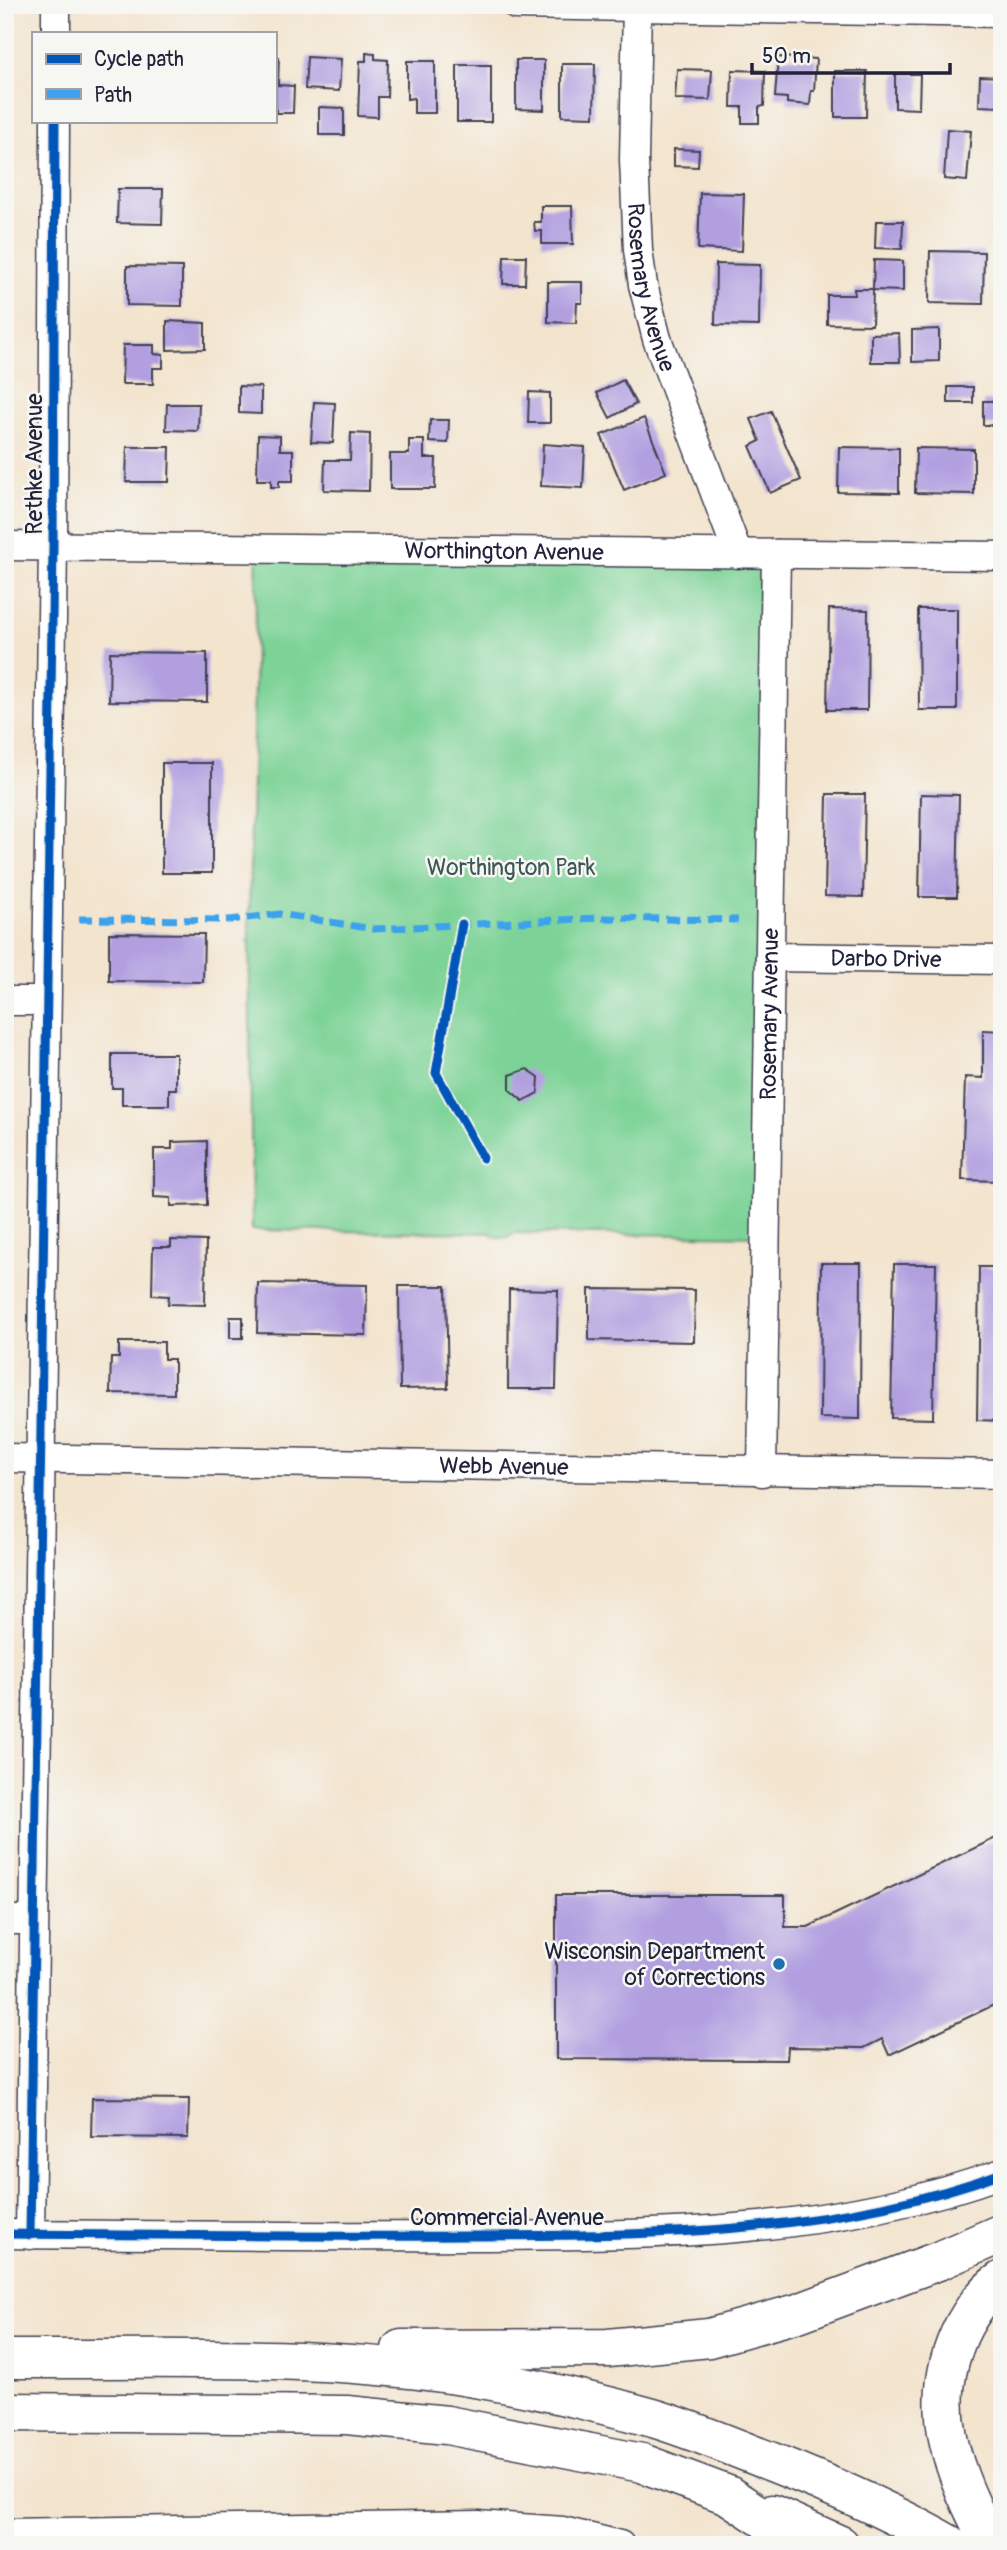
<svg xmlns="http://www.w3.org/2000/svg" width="1007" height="2550" viewBox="0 0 1007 2550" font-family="Pangolin,sans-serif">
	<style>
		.green { fill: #7dd397; stroke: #507a69; stroke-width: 2 }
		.building { fill: #b19fe0 }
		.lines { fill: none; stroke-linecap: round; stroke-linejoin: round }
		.minor-casing { stroke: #413f51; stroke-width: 31 }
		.primary-casing { stroke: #413f51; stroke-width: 41 }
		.motorway-casing { stroke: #413f51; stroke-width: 41 }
		.minor { stroke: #fff; stroke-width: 28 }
		.primary { stroke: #fff; stroke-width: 38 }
		.motorway { stroke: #fff; stroke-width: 38 }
		.quiet { stroke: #3ea2ec; stroke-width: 7; stroke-dasharray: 14 7; stroke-linecap: butt }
		.cycleway-casing { stroke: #f6f6f2; stroke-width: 13 }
		.cycleway { stroke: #0057b8; stroke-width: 9 }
		.poi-dot { fill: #1f6fb2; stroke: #f6f6f2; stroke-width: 2.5 }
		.labels { text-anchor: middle; stroke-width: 5; stroke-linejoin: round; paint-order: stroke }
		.street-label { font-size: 23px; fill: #22223b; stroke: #f6f6f2 }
		.park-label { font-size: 23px; fill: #3d5757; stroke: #f6f6f2 }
		.poi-label { font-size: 23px; fill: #22223b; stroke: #f6f6f2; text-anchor: end }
	</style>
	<rect width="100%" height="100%" fill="#f6f6f2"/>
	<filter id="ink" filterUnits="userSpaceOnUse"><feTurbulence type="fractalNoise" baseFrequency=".0143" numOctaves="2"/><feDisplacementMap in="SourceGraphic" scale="14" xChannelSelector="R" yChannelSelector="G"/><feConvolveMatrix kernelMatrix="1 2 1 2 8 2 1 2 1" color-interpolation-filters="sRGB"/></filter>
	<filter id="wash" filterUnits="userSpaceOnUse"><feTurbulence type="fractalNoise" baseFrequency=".00686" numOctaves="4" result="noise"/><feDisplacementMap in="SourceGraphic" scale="28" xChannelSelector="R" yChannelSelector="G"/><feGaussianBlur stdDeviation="1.57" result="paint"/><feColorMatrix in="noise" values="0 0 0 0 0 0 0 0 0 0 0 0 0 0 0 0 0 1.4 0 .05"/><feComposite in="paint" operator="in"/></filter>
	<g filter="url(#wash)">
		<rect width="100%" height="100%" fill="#f3e4ce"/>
		<!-- green -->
		<polygon class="green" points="257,549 776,554 766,1236 514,1233 506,1238 493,1236 491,1233 252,1230 249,917"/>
		<g id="blocks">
			<!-- building -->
			<g class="building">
				<polygon points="366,53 375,54 375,59 388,60 387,97 378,97 378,117 358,116 360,61 366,61"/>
				<polygon points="275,57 279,57 278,85 294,86 293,113 276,113"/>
				<polygon points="307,57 341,59 339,91 305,89"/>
				<polygon points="778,57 816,59 814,91 811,91 810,105 787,103 787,98 775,97"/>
				<polygon points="516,60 544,60 544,110 516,109"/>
				<polygon points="407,61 435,61 435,113 414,113 414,98 407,99"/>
				<polygon points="562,64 595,64 594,117 562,116"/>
				<rect x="457" y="65" width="34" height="57"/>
				<polygon points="677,69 712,70 710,100 675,99"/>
				<polygon points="732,70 765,71 764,106 759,107 759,123 742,123 742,107 731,107"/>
				<polygon points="835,71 867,71 866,117 835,117"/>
				<polygon points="895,74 920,74 919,109 895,108"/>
				<polygon points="980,76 1002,77 1002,107 979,106"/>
				<polygon points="319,107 344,108 344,135 319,135"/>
				<polygon points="947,129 971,131 967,181 944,179"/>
				<polygon points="674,149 699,150 698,167 674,166"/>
				<polygon points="118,189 163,189 162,224 117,223"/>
				<polygon points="700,193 744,194 742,251 698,249"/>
				<polygon points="541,206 572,206 573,244 542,244 542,231 535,231 534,222 541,222"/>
				<polygon points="876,221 903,221 902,249 875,248"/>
				<polygon points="930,251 984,252 983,304 929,303"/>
				<polygon points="504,256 526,256 525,284 503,284"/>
				<polygon points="874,260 903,261 903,291 873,290"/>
				<polygon points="716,264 760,265 759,326 715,325"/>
				<polygon points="127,266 182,267 182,306 127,305"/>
				<polygon points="548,282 582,282 582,303 577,303 576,323 548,322"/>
				<polygon points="854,289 873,289 872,325 827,324 827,295 855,295"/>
				<polygon points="167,321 205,323 205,349 167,350"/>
				<polygon points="939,329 939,361 912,362 912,330"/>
				<polygon points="899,333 900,362 871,362 871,334"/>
				<polygon points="123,345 154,345 154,354 163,355 163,368 153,368 153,384 122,384"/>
				<polygon points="623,380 636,404 610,418 597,393"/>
				<polygon points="239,386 261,387 261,414 239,413"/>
				<rect x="948" y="387" width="25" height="16"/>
				<polygon points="529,392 550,393 550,423 528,423"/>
				<rect x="983" y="401" width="19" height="24"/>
				<polygon points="314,402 335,403 333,443 311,442"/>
				<polygon points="167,404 199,404 198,431 166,430"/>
				<polygon points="771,411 801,480 770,493 750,446 760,441 751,419"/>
				<polygon points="644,418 666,473 624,490 601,435"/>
				<polygon points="430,420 449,420 448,443 429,442"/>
				<polygon points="351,433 370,434 369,491 324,490 325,460 350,460"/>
				<polygon points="258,435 280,436 280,450 293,450 293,481 279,481 279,487 271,487 271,480 257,480"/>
				<polygon points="409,440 424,440 424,458 436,458 435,489 390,489 390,454 409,454"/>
				<polygon points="543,444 585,447 583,488 541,486"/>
				<polygon points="127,447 170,447 169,482 126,482"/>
				<polygon points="839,447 899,448 899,493 838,492"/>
				<polygon points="916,448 974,449 974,494 915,493"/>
				<polygon points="997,608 1002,608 1002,711 996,711"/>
				<polygon points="829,609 868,610 867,710 827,710"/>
				<polygon points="918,609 957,609 957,710 919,710"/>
				<polygon points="110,652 207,653 207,702 109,701"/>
				<rect x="162" y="763" width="50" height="110"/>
				<polygon points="827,794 865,794 863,897 825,896"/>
				<polygon points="921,794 959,795 957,897 919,897"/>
				<polygon points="997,794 1002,794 1002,897 996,896"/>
				<polygon points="109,933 204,934 203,982 109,981"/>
				<polygon points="983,1030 1002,1031 1002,1181 962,1180 965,1077 983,1078"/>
				<polygon points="112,1054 176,1054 176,1089 169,1089 169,1105 122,1105 122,1088 112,1088"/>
				<polygon points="527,1069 539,1077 538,1093 523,1101 510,1090 510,1075"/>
				<polygon points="207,1141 207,1205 171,1206 171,1198 154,1197 154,1149 172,1149 172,1142"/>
				<polygon points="171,1240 206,1241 205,1305 168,1304 169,1296 152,1295 153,1247 171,1247"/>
				<polygon points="821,1263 861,1263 860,1419 820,1418"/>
				<polygon points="894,1264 936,1264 933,1419 891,1418"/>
				<polygon points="979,1267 1002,1267 1002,1421 977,1420"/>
				<polygon points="258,1283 367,1285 366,1335 257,1333"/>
				<polygon points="399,1286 446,1286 448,1388 400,1389"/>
				<polygon points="509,1289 558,1290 556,1389 508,1389"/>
				<polygon points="589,1289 695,1290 694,1342 589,1340"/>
				<rect x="230" y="1317" width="13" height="21"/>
				<polygon points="119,1342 164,1342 164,1359 174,1359 174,1394 110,1393 111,1358 119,1358"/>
				<polygon points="1002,1835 1002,2004 1000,2002 889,2055 882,2039 864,2048 788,2047 787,2060 556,2059 556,1895 785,1895 785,1927 808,1927"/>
				<polygon points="92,2098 189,2099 188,2138 91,2137"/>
			</g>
		</g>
	</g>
	<g filter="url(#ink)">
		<use href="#blocks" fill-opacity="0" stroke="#413f51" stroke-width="2"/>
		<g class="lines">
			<!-- minor casing -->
			<g class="minor-casing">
				<g id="minor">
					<polyline points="516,5 1002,13"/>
					<path id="s1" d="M637,5L634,160L638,250L643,285L657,339L738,554"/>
					<polyline points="56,33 56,5"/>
					<path id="s2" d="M5,546L1002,556"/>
					<path id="s3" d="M770,957L1002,960"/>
					<polyline points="5,1001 46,1001"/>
					<path id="s4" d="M5,1458L1002,1474"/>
					<path id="s5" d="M762,1472L776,554"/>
					<polyline points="5,1920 33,1920"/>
					<path d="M5,2234C160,2235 315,2237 470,2236C649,2235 831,2236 1002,2173"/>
					<polyline points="30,2235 53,546 55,121"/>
					<polyline points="5,2533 478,2525 563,2531 620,2545"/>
				</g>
			</g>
			<!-- primary casing -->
			<g class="primary-casing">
				<g id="primary">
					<polyline points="772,2514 840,2545"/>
					<path d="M991,2545C953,2473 923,2403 964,2325C973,2309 986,2290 1002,2280"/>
				</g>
			</g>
			<!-- motorway casing -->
			<g class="motorway-casing">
				<g id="motorway">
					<polyline points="401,2349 608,2348 709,2338 798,2313 938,2261 1002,2233"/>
					<path d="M5,2359C153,2360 310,2353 456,2375C521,2385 589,2400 653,2418C693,2430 733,2447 772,2462C833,2486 893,2512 950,2545"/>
					<polyline points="5,2412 347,2415 447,2425 642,2463 728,2495 804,2545"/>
				</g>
			</g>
			<!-- minor -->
			<use href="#minor" class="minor"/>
			<!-- primary -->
			<use href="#primary" class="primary"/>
			<!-- motorway -->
			<use href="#motorway" class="motorway"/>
			<!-- quiet -->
			<polyline class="quiet" points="79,919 230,920 280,914 373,929 599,918 738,920"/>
			<!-- cycleway casing -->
			<g class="cycleway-casing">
				<g id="cycleway">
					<polyline points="462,924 436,1073 483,1158"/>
					<path d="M5,2234C160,2235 315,2237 470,2236C649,2235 831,2236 1002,2173"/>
					<polyline points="30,2235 53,546 55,121"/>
				</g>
			</g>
			<!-- cycleway -->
			<use href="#cycleway" class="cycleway"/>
		</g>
	</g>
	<!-- markers -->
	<circle class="poi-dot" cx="779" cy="1964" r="7"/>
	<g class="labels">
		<!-- street labels -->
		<g class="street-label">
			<text dy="8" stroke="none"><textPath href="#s1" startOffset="284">Rosemary Avenue</textPath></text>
			<text transform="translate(34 464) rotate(-90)" y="8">Rethke Avenue</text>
			<text dy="8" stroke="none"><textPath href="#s2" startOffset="499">Worthington Avenue</textPath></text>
			<text dy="8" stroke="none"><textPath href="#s3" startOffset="116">Darbo Drive</textPath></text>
			<text dy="8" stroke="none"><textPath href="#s5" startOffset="458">Rosemary Avenue</textPath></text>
			<text dy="8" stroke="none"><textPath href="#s4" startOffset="499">Webb Avenue</textPath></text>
			<text x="507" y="2225">Commercial Avenue</text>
		</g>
		<!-- park labels -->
		<g class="park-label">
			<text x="511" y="875">Worthington Park</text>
		</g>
		<!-- poi labels -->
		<g class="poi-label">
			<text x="765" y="1959">Wisconsin Department<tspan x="765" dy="26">of Corrections</tspan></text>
		</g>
	</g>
	<!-- margin -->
	<rect width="1007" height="2550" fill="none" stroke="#f6f6f2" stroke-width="28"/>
	<!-- legend -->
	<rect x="32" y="32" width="245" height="91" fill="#f6f6f2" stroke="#a1a1a9" stroke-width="2"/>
	<rect x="46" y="54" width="35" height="10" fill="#0057b8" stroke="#a1a1a9" stroke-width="2"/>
	<text x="94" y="66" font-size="21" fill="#22223b">Cycle path</text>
	<rect x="46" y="89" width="35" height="10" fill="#3ea2ec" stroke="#a1a1a9" stroke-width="2"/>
	<text x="94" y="102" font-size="21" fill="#22223b">Path</text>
	<!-- scale -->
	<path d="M752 63v10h198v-10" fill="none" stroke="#22223b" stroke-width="3.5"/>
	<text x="762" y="63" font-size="21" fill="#22223b" stroke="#f6f6f2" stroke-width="5" paint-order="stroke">50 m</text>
</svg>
